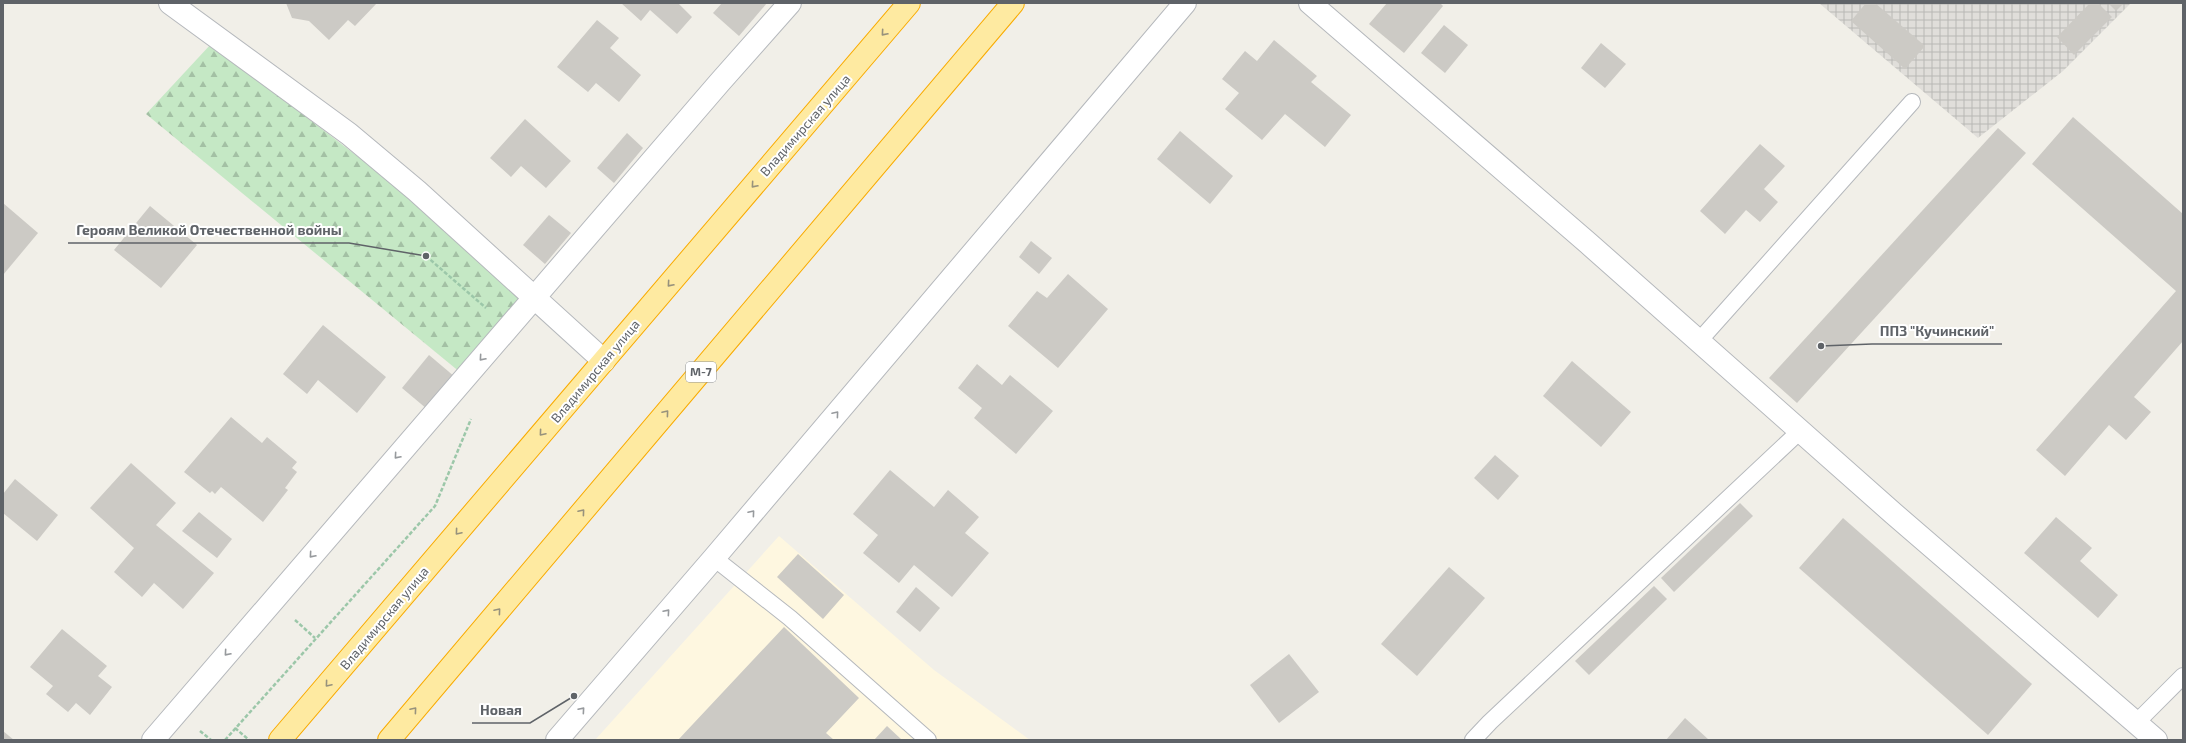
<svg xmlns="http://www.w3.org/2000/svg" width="2186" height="743" viewBox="0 0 2186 743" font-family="'Exo 2',sans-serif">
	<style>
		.commercial { fill: #fef7e0 }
		.industrial { fill: url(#industrial-grid) }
		.forest { fill: url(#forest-firs) }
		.building { fill: #cccac5 }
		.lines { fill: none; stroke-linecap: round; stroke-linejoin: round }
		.service-casing { stroke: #b5b8bc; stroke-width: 18 }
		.minor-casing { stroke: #b5b8bc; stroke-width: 24 }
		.trunk-casing { stroke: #f9ab00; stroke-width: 24 }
		.path { stroke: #9cc7a9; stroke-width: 2.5; stroke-dasharray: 4 2; stroke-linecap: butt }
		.service { stroke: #fff; stroke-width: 16 }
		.minor { stroke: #fff; stroke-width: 22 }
		.trunk { stroke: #feeaa1; stroke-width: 22 }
		.oneway { stroke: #97927c }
		.oneway2 { stroke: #979a9d }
		.labels { text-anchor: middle; stroke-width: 4; stroke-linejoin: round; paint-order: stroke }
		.shield { fill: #fff; stroke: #8f9295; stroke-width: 1 }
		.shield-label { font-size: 12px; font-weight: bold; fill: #5f6368 }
		.street-label { font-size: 13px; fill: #5f6368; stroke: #fff }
		.leader { fill: none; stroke: #5f6368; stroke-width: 1.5 }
		.callout-dot { fill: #5f6368; stroke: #fff; stroke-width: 1.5 }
		.callout-label { font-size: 14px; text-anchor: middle; font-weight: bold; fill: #5f6368; stroke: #fff; stroke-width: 4; stroke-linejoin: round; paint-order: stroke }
	</style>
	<defs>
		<pattern id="industrial-grid" width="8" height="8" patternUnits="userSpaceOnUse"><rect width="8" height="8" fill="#e0deda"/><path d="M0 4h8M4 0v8" fill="none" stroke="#b9b8b5"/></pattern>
		<pattern id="forest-firs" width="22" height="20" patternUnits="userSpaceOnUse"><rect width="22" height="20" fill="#c5e8c5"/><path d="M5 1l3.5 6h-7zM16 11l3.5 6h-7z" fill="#a3c0a4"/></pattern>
	</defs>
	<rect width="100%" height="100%" fill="#f1efe8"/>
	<!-- commercial -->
	<polygon class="commercial" points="779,536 934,670 1030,740 595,740"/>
	<!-- industrial -->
	<polygon class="industrial" points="1819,3 2131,3 2063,71 1978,138"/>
	<!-- forest -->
	<polygon class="forest" points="211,44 430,212 527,299 461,373 146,114"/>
	<!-- building -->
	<g class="building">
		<polygon points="286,3 377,3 355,26 348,20 329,40 309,21 292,18"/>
		<polygon points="621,3 678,3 692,17 677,34 650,10 641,21"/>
		<polygon points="722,3 767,3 739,36 713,13"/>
		<polygon points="1387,3 1440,3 1443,6 1404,53 1369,24"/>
		<polygon points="1866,3 1875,3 1925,46 1905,69 1851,21"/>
		<polygon points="2090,3 2098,3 2112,17 2074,55 2057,37"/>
		<polygon points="2108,3 2124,3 2116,11"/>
		<polygon points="597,20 619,38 610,48 641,75 619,102 596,83 588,92 557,67"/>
		<polygon points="1444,25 1468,45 1445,73 1421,53"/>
		<polygon points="1274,40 1317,76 1311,82 1351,115 1325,147 1285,114 1262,140 1225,109 1239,93 1222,79 1245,51 1257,61"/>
		<polygon points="1601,43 1626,64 1605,88 1581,68"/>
		<polygon points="2073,117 2183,214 2183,341 2134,397 2151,412 2126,440 2109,425 2065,476 2036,450 2176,291 2032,164"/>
		<polygon points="525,119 571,161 546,188 521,166 511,177 490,158"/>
		<polygon points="1998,128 2026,153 1797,403 1769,378"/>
		<polygon points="1180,131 1233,176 1210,204 1157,159"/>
		<polygon points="627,133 643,148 614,183 597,168"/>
		<polygon points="1760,144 1785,166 1764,189 1778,202 1760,222 1746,210 1725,234 1700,211"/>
		<polygon points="3,203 38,233 3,275"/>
		<polygon points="150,206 197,245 161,288 114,250"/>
		<polygon points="549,215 571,233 545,264 523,245"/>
		<polygon points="1031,241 1052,258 1039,274 1019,257"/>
		<polygon points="1068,274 1108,309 1058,368 1008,326 1037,291 1047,298"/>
		<polygon points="323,325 386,377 357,413 318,380 307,394 283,374"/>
		<polygon points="429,355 455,377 427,409 402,388"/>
		<polygon points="1572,361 1631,412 1601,447 1543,396"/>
		<polygon points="977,364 1002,385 1010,375 1053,411 1016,454 974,418 982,408 958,388"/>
		<polygon points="231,417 262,443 267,437 297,462 292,468 297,472 285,488 288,490 263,522 221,487 215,494 212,491 210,493 184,472"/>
		<polygon points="1495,455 1519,476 1498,500 1474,478"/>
		<polygon points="131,463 176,503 156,525 214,573 183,609 154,583 142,597 114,572 134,548 90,508"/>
		<polygon points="890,470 934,507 948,490 979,517 965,533 989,553 952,597 914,565 899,583 863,553 878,535 853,514"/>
		<polygon points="15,479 58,515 37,541 3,513 3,494"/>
		<polygon points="1740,503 1753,516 1674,592 1661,578"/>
		<polygon points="199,512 232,539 217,558 182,531"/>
		<polygon points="2056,517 2092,548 2080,561 2118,595 2098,618 2024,553"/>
		<polygon points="1843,518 2032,684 1988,735 1799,568"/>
		<polygon points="798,554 844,595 823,619 777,577"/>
		<polygon points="1449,567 1485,598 1417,676 1381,644"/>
		<polygon points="1654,586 1667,599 1589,675 1575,661"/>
		<polygon points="916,587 940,608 920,632 896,612"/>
		<polygon points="784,627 859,698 826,733 834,740 678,740"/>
		<polygon points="62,629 107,666 98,676 112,687 90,715 76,703 68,712 46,694 53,686 30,667"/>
		<polygon points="1289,654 1319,692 1279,723 1250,685"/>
		<polygon points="1685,718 1709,740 1666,740"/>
		<polygon points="887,726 902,740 874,740"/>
		<polygon points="3,731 14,740 3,740"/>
	</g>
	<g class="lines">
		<!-- service casing -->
		<g class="service-casing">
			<g id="service">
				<polyline points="1699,341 1912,102"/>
				<polyline points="714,558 790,618 928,740"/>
				<polyline points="2136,723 2183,676"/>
				<polyline points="1473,740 1490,722 1800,431"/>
			</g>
		</g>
		<!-- minor casing -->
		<g class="minor-casing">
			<g id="minor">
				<polyline points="170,3 349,134 417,191 604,361"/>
				<polyline points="1310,3 1588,243 1894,514 2156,740"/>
				<polyline points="153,740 720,82 790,3"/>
				<polyline points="557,740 714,558 1185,3"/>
			</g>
		</g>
		<!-- trunk casing -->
		<g class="trunk-casing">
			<g id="trunk">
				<polyline points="280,740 909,3"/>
				<polyline points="389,740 1013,3"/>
			</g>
		</g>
		<!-- path -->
		<g class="path">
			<polyline points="426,256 486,308"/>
			<polyline points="295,620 315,638"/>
			<polyline points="235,728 249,740"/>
			<polyline points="200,731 211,740"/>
			<polyline points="225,740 435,506 471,419"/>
		</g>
		<!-- service -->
		<use href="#service" class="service"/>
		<!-- minor -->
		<use href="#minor" class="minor"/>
		<!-- trunk -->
		<use href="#trunk" class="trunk"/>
	</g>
	<!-- one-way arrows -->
	<defs><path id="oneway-chevron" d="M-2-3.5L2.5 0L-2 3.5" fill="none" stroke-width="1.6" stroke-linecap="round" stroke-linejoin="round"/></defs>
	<g class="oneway">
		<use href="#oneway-chevron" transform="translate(884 33) rotate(131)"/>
		<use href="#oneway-chevron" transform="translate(754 185) rotate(131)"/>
		<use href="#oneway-chevron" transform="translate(670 284) rotate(131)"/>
		<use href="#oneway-chevron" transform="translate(666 413) rotate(-50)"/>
		<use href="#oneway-chevron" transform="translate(542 433) rotate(130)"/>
		<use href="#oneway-chevron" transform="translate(582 512) rotate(-50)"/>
		<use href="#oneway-chevron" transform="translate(458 532) rotate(130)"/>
		<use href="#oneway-chevron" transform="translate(498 611) rotate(-50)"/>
		<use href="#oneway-chevron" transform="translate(328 684) rotate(130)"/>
		<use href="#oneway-chevron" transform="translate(414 710) rotate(-50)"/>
	</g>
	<g class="oneway2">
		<use href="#oneway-chevron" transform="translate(482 358) rotate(131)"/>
		<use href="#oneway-chevron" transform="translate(836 414) rotate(-50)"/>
		<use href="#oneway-chevron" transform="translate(397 456) rotate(131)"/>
		<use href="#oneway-chevron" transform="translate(752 513) rotate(-50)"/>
		<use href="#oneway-chevron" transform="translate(312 555) rotate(131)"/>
		<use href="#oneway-chevron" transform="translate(667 612) rotate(-49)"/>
		<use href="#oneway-chevron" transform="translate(227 653) rotate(131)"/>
		<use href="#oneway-chevron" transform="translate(582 710) rotate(-49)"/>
	</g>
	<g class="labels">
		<!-- shield labels -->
		<rect class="shield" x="686" y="362" width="30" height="20" rx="3"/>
		<g class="shield-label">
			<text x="701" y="376">М-7</text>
		</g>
		<!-- street labels -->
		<g class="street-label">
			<text transform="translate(805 125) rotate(-49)" y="5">Владимирская улица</text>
			<text transform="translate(595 371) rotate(-50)" y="5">Владимирская улица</text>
			<text transform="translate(384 618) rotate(-50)" y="5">Владимирская улица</text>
		</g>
	</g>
	<!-- callouts -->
	<path class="leader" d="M426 256L349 243H68M1821 346L1872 344H2002M574 696L530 723H472"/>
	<g class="callout-dot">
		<circle cx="426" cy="256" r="4"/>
		<circle cx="1821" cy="346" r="4"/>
		<circle cx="574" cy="696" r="4"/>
	</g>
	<g class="callout-label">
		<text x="209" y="235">Героям Великой Отечественной войны</text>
		<text x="1937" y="336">ППЗ "Кучинский"</text>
		<text x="501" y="715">Новая</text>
	</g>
	<!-- border -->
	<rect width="2186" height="743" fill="none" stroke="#5f6368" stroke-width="8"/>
</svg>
